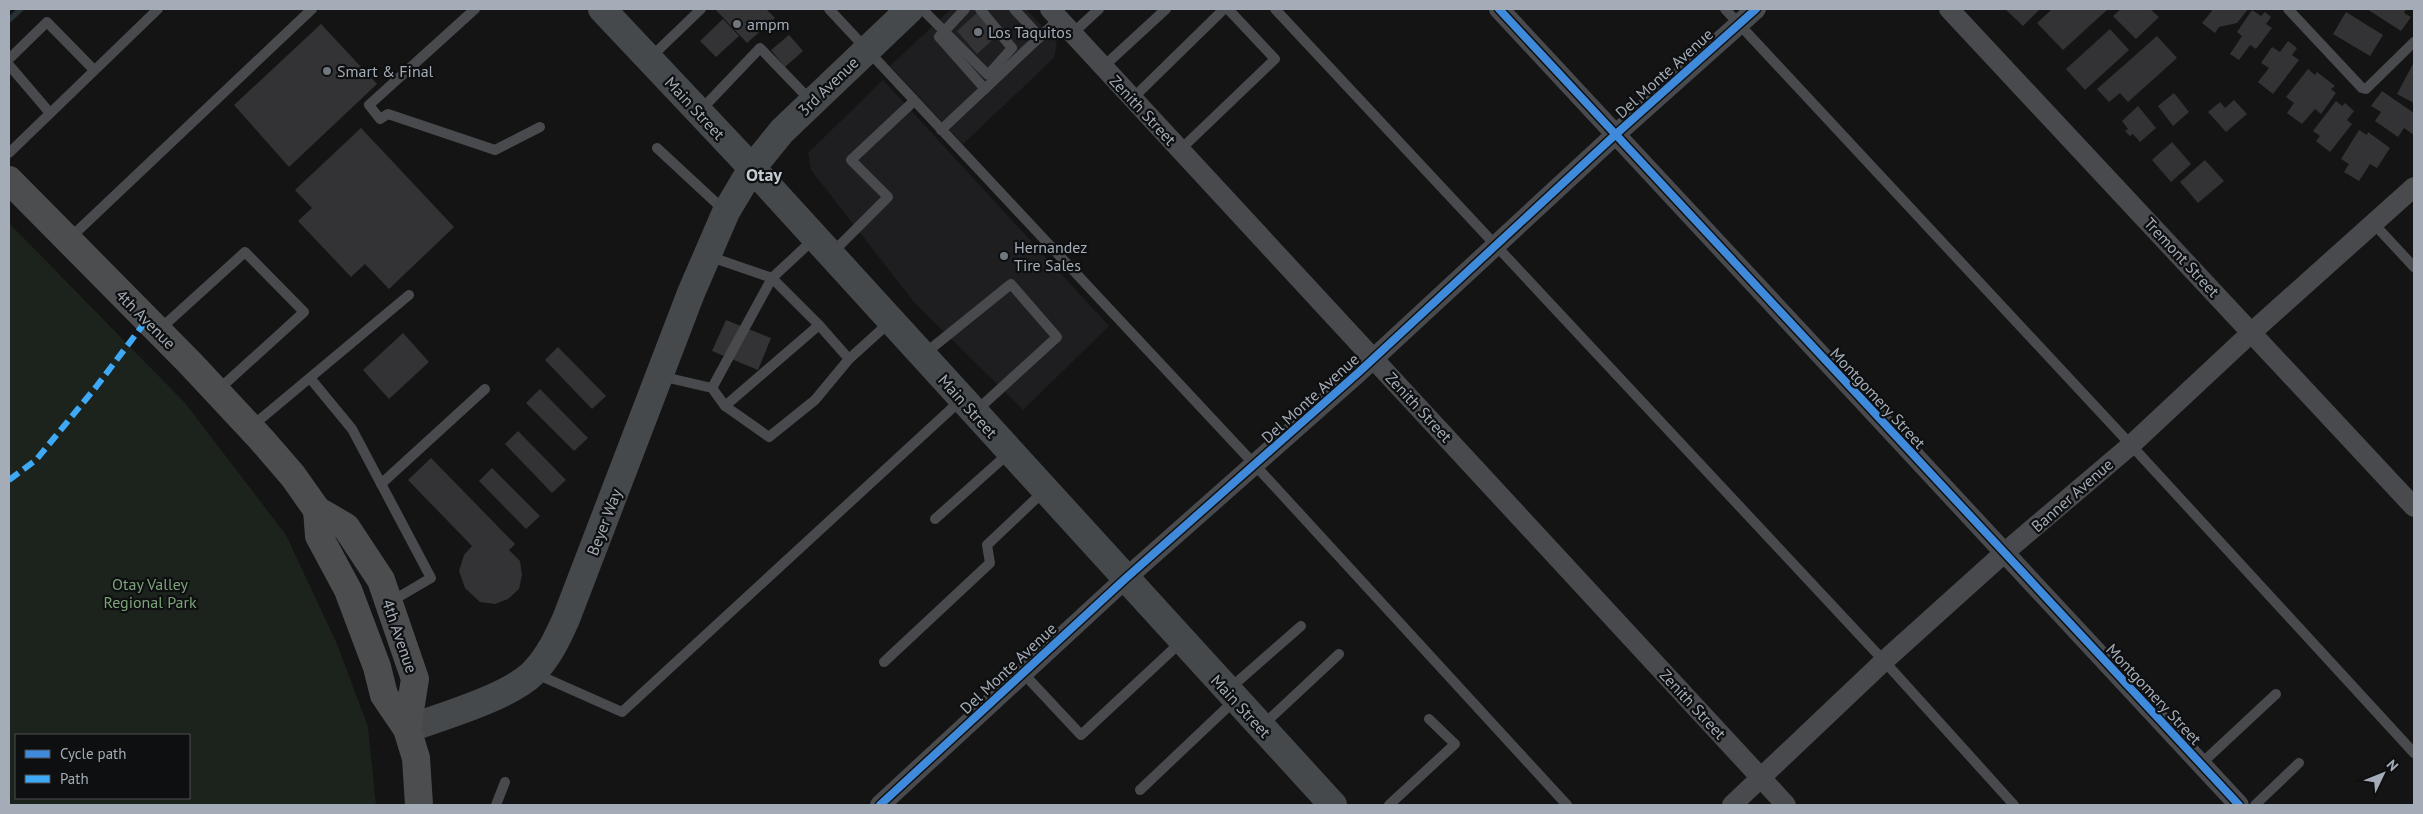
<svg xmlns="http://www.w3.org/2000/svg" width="2423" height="814" viewBox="0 0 2423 814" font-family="'PT Sans',sans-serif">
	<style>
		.built { fill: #1e1e20 }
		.green { fill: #1c231c; fill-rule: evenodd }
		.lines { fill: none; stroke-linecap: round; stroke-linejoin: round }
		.stream { stroke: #273237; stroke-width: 5.5 }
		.building { fill: #333335 }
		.lane { stroke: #484a4d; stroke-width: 10 }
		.street { stroke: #484a4d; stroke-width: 20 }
		.secondary { stroke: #46494c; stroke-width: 28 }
		.primary { stroke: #4b4d4f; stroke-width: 28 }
		.quiet { stroke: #3fa9f5; stroke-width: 6; stroke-dasharray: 12 6; stroke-linecap: butt }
		.cycleway-casing { stroke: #0e0f10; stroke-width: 11 }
		.cycleway { stroke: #408adc; stroke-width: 8 }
		.poi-dot { fill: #72777e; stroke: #0e0f10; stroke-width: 2 }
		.labels { text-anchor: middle; stroke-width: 4.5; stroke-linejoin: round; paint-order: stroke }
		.poi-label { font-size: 16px; fill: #a4acb7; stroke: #0e0f10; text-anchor: start }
		.street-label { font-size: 16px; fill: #a4acb7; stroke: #0e0f10 }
		.park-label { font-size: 16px; fill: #7da37a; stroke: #0e0f10 }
		.neighbourhood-label { font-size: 18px; font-weight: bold; fill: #c5cbd2; stroke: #0e0f10 }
	</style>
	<rect width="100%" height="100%" fill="#141414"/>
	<!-- built -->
	<g class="built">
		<polygon points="951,9 1026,9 1057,42 1054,58 963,144 890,66"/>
		<polygon points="883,80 1109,326 1023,410 914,302 811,170 808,153"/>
	</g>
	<!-- green -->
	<path class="green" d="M9,223L185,403L286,535L337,644L368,727L376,805H9ZM16,735H189V798H16Z"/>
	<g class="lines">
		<!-- stream -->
		<polyline class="stream" points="9,20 21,9"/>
	</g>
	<!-- building -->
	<g class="building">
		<polygon points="715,9 766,9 775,18 747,43"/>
		<polygon points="2005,9 2040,9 2023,26"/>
		<polygon points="2052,9 2108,9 2063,50 2037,23"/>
		<polygon points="2121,9 2150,9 2159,17 2136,39 2113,16"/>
		<polygon points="2210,9 2248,9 2237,23 2219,27 2215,33 2202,23 2212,11"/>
		<polygon points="2367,9 2406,9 2404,13 2411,17 2401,31"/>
		<polygon points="2252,10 2261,16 2265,12 2271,17 2266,24 2272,28 2256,49 2250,45 2239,60 2230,54 2242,36 2237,32"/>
		<polygon points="979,11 999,34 977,54 957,31"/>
		<polygon points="2346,12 2383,35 2370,56 2333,34"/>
		<polygon points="723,19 739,36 716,57 700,41"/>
		<polygon points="321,24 377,84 289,167 234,105"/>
		<polygon points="2110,29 2129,50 2085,90 2066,69"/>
		<polygon points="789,35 803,51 785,67 771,50"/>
		<polygon points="2157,36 2177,58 2128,102 2120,93 2109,102 2097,89"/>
		<polygon points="2288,41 2297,48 2292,55 2299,60 2273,94 2258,82 2269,68 2261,63 2272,47 2280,52"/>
		<polygon points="2414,62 2414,103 2397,94"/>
		<polygon points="2308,69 2315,75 2317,72 2335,86 2331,89 2336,93 2321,114 2315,109 2302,124 2287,113 2294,103 2286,97"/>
		<polygon points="2382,91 2414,113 2414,135 2404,128 2398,137 2375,121 2381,112 2371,106"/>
		<polygon points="2174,93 2189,112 2173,126 2158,106"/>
		<polygon points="2234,100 2247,114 2226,132 2208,112 2220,102 2225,108"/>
		<polygon points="2336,101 2342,106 2345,103 2354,111 2347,120 2352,124 2330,152 2316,141 2320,136 2313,131"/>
		<polygon points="2138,106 2156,128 2140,142 2133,134 2130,136 2125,131 2128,129 2122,121"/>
		<polygon points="361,128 454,227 389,289 365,264 351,277 298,221 312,208 295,190"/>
		<polygon points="2359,130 2367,135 2368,132 2390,148 2377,168 2370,164 2359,181 2344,172 2349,164 2341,159"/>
		<polygon points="2172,142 2191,164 2171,182 2152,160"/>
		<polygon points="2205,160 2224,181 2198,203 2180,182"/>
		<polygon points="726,320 771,338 758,370 712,351"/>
		<polygon points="403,333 429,362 389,399 363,370"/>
		<polygon points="558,347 606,396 592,409 545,360"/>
		<polygon points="540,389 588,438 574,451 526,403"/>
		<polygon points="518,431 566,480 552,493 505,444"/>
		<polygon points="431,458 515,544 509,550 520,561 522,575 519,589 508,599 495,604 480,602 465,588 459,571 464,555 472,546 408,480"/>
		<polygon points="492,468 540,516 526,529 479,481"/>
	</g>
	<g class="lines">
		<!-- lane -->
		<g class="lane">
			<polyline points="475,9 369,105 380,119 388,114 495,150 540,127"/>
			<polyline points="829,9 1255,465 1567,805"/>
			<polyline points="922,9 988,75 1012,48 980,9"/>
			<polyline points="965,9 939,37 985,89"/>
			<polyline points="1014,9 1040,37"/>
			<polyline points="1275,9 1884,661 2014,805"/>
			<polyline points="1725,9 2131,445 2414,753"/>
			<polyline points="2288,9 2362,88 2366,89 2414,42"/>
			<polyline points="1073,33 1099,9"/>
			<polyline points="650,58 701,9"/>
			<polyline points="9,59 47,22 94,70"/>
			<polyline points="9,65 50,113"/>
			<polyline points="1103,67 1166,9"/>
			<polyline points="1133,98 1224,9"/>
			<polyline points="700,111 760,48 811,101"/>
			<polyline points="941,130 1059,19"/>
			<polyline points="657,148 726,212"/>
			<polyline points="1180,150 1275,59 1228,9"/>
			<polyline points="9,153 158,9"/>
			<polyline points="2374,224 2414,267"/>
			<polyline points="69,239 312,9"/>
			<polyline points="831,254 888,197 851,160 914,101"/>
			<polyline points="708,256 772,278 819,325"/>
			<polyline points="159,330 245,252 304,312 217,391"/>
			<polyline points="923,355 1011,284 1057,337 976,411"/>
			<polyline points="660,376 712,388 725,406 819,325 849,359 891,321"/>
			<polyline points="310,378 352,429 431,578 390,602"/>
			<polyline points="712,388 772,278 815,238"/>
			<polyline points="725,406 769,437 815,400 849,359"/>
			<polyline points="251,427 409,295"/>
			<polyline points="381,484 485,389"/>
			<polyline points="935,519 1009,453"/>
			<polyline points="884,662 990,563 987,545 1044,491"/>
			<polyline points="534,673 622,712 962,399"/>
			<polyline points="1023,673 1081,735 1182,641"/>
			<polyline points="1228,690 1301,626"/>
			<polyline points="1262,726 1339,654"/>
			<polyline points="2201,764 2276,694"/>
			<polyline points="1140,790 1235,700"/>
			<polyline points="496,805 505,782"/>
			<polyline points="1389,805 1455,744 1429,719"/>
			<polyline points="2255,805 2299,763"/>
		</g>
		<!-- street -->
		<g class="street">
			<polyline points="1050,9 1786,805"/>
			<polyline points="1499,9 2239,805"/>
			<polyline points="1949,9 2414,507"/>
			<polyline points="880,805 1125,579 1359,372 1615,135 1756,9"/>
			<polyline points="1732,805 1884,661 2004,553 2131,445 2252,332 2414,187"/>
		</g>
		<!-- secondary -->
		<g class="secondary">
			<polyline points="602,9 752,168 1333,805"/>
			<path d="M407,729C441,717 510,697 534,672C549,656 557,639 566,619L691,293L726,212L752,168L782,131L910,9"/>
		</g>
		<!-- primary -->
		<g class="primary">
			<polyline points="9,180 190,363 261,439 293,476 317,510 346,527 381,580 415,679 407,729"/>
			<polyline points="317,510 319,536 348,590 377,667 384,695 407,729 416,758 419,805"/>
		</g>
		<!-- quiet -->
		<polyline class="quiet" points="9,480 36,460 96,387 146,321"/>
		<!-- cycleway casing -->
		<g class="cycleway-casing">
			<g id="cycleway">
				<polyline points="1499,9 2239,805"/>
				<polyline points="880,805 1125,579 1359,372 1615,135 1756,9"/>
			</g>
		</g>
		<!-- cycleway -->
		<use href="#cycleway" class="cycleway"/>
	</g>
	<!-- markers -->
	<g class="poi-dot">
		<circle cx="737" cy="24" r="5"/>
		<circle cx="978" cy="32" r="5"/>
		<circle cx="327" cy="71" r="5"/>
		<circle cx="1004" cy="256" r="5"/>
	</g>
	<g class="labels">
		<!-- poi labels -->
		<g class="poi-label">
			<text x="747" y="30">ampm</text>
			<text x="988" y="38">Los Taquitos</text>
			<text x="337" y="77">Smart &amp; Final</text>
			<text x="1014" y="253">Hernandez<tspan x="1014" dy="18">Tire Sales</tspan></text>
		</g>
		<!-- street labels -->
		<g class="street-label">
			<text transform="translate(1664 73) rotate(-42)" y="6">Del Monte Avenue</text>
			<text transform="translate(828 86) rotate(-44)" y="6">3rd Avenue</text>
			<text transform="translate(695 108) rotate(47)" y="6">Main Street</text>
			<text transform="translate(1143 110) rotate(47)" y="6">Zenith Street</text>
			<text transform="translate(2182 257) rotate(47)" y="6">Tremont Street</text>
			<text transform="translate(146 319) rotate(45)" y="6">4th Avenue</text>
			<text transform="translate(1310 398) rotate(-42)" y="6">Del Monte Avenue</text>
			<text transform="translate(1878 398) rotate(47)" y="6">Montgomery Street</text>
			<text transform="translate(968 406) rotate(48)" y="6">Main Street</text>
			<text transform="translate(1419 407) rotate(47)" y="6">Zenith Street</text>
			<text transform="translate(2072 495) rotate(-41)" y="6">Banner Avenue</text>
			<text transform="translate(604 522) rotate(-69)" y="6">Beyer Way</text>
			<text transform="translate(400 636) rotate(71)" y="6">4th Avenue</text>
			<text transform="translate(1008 668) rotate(-43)" y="6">Del Monte Avenue</text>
			<text transform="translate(2154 694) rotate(47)" y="6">Montgomery Street</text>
			<text transform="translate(1693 704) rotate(47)" y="6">Zenith Street</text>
			<text transform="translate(1241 706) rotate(47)" y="6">Main Street</text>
		</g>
		<!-- park labels -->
		<g class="park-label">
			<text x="150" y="590">Otay Valley<tspan x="150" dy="18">Regional Park</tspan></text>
		</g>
		<!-- neighbourhood labels -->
		<g class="neighbourhood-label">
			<text x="764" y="181">Otay</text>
		</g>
	</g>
	<!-- border -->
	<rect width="2423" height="814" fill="none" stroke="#a4acb7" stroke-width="20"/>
	<!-- legend -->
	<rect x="15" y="734" width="175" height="65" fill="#0e0f10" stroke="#4a4e53"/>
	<rect x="25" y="750" width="25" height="8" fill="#408adc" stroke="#4a4e53"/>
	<text x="60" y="759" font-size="15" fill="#a4acb7">Cycle path</text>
	<rect x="25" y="775" width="25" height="8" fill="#3fa9f5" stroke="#4a4e53"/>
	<text x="60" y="784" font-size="15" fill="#a4acb7">Path</text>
	<!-- north arrow -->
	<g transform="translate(2383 774) rotate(47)" stroke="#0e0f10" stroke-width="4" paint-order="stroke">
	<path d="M0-4L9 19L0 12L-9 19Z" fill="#a4acb7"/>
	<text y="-8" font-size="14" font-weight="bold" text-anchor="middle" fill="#a4acb7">N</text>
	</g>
</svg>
